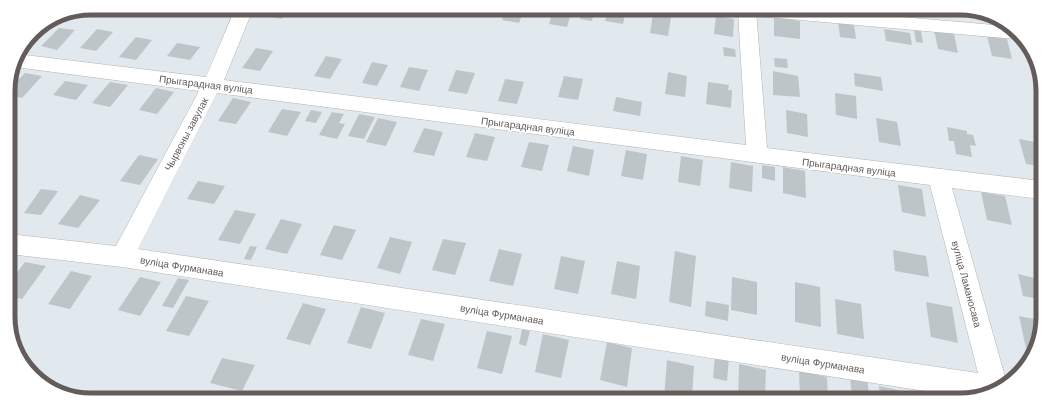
<svg xmlns="http://www.w3.org/2000/svg" width="1051" height="408" viewBox="0 0 1051 408" font-family="Arial,sans-serif">
	<style>
		.building { fill: #bec5c8 }
		.lines { fill: none; stroke-linecap: round; stroke-linejoin: round }
		.minor-casing { stroke: #b8b2b0; stroke-width: 1 }
		.minor { fill: #fff; fill-rule: evenodd }
		.labels { text-anchor: middle; stroke-width: 3.5; stroke-linejoin: round; paint-order: stroke }
		.street-label { font-size: 10px; fill: #635c5a; stroke: #fff }
		.rim { fill: none; stroke: #635c5a; stroke-width: 5 }
	</style>
	<rect width="100%" height="100%" fill="#e2e9ee"/>
	<!-- building -->
	<g class="building">
		<polygon points="270,9 288,9 282,19 265,16"/>
		<polygon points="506,10 524,10 519,23 502,20"/>
		<polygon points="553,10 572,10 567,27 549,24"/>
		<polygon points="582,10 594,11 592,21 580,19"/>
		<polygon points="608,11 626,11 623,24 605,21"/>
		<polygon points="950,12 972,12 973,16 950,13"/>
		<polygon points="653,14 671,17 668,36 650,33"/>
		<polygon points="716,16 734,19 733,37 714,34"/>
		<polygon points="774,17 800,21 800,39 774,36"/>
		<polygon points="838,22 854,24 856,39 840,37"/>
		<polygon points="59,28 75,30 57,50 41,46"/>
		<polygon points="97,29 113,32 96,51 80,48"/>
		<polygon points="884,29 910,33 912,45 886,41"/>
		<polygon points="914,30 921,31 923,43 916,42"/>
		<polygon points="934,30 954,33 958,53 938,49"/>
		<polygon points="987,36 1007,39 1012,59 992,56"/>
		<polygon points="136,37 152,40 136,60 119,57"/>
		<polygon points="177,43 200,47 190,60 167,56"/>
		<polygon points="723,47 735,49 736,57 724,56"/>
		<polygon points="256,48 273,51 260,71 242,68"/>
		<polygon points="326,56 342,59 330,79 314,76"/>
		<polygon points="774,58 787,59 788,68 775,67"/>
		<polygon points="372,62 388,65 377,86 362,83"/>
		<polygon points="409,67 428,70 419,91 400,87"/>
		<polygon points="456,70 475,73 467,94 448,91"/>
		<polygon points="773,71 798,76 800,97 773,95"/>
		<polygon points="668,72 687,76 685,97 665,94"/>
		<polygon points="25,73 42,76 22,98 8,95 8,91"/>
		<polygon points="854,73 881,77 883,91 855,86"/>
		<polygon points="564,76 583,79 578,100 558,97"/>
		<polygon points="505,79 524,82 517,104 498,101"/>
		<polygon points="65,81 88,85 76,100 53,95"/>
		<polygon points="110,82 128,85 110,107 92,103"/>
		<polygon points="708,82 729,85 728,90 732,90 731,108 706,104"/>
		<polygon points="156,88 174,92 157,114 139,110"/>
		<polygon points="835,93 856,96 857,119 836,115"/>
		<polygon points="616,97 642,102 640,116 613,111"/>
		<polygon points="233,98 251,102 236,124 218,121"/>
		<polygon points="282,109 301,112 287,136 268,132"/>
		<polygon points="311,110 322,112 316,123 305,121"/>
		<polygon points="786,110 807,114 808,137 787,133"/>
		<polygon points="332,112 344,114 339,123 345,124 337,139 319,135"/>
		<polygon points="359,114 375,117 364,139 348,136"/>
		<polygon points="378,118 397,122 386,146 366,142"/>
		<polygon points="876,118 897,122 901,146 879,142"/>
		<polygon points="947,127 967,131 967,134 973,135 976,146 970,145 972,157 956,154 954,141 949,141"/>
		<polygon points="424,128 443,132 434,156 413,152"/>
		<polygon points="475,133 495,137 487,161 466,157"/>
		<polygon points="1019,139 1041,143 1041,166 1026,164"/>
		<polygon points="529,142 549,145 542,171 521,167"/>
		<polygon points="573,146 594,150 589,176 567,171"/>
		<polygon points="626,150 647,154 643,180 621,176"/>
		<polygon points="139,155 158,159 140,185 120,181"/>
		<polygon points="681,156 703,160 700,186 678,182"/>
		<polygon points="731,162 753,166 752,192 729,188"/>
		<polygon points="762,165 775,167 775,181 762,178"/>
		<polygon points="783,167 805,171 806,198 783,193"/>
		<polygon points="198,181 225,186 214,204 187,199"/>
		<polygon points="898,185 922,189 926,217 902,212"/>
		<polygon points="41,189 58,191 41,215 24,213"/>
		<polygon points="981,192 1005,196 1012,225 987,220"/>
		<polygon points="80,195 100,200 78,228 58,224"/>
		<polygon points="9,208 17,209 9,221"/>
		<polygon points="235,210 256,214 240,244 218,240"/>
		<polygon points="281,219 302,224 287,254 265,249"/>
		<polygon points="334,225 356,230 342,260 320,255"/>
		<polygon points="390,237 412,242 400,274 377,268"/>
		<polygon points="443,239 466,243 455,275 432,270"/>
		<polygon points="250,246 257,247 251,260 244,259"/>
		<polygon points="499,249 522,254 513,286 489,281"/>
		<polygon points="893,250 926,256 929,277 895,271"/>
		<polygon points="675,251 696,256 691,307 669,302"/>
		<polygon points="561,256 585,261 578,294 554,289"/>
		<polygon points="617,261 640,266 636,299 611,294"/>
		<polygon points="25,262 46,266 22,299 9,296 9,283"/>
		<polygon points="71,271 92,276 70,309 48,304"/>
		<polygon points="1018,274 1039,279 1039,299 1023,296"/>
		<polygon points="140,277 161,282 140,316 118,310"/>
		<polygon points="732,277 757,282 757,315 731,310"/>
		<polygon points="178,278 189,280 173,308 162,306"/>
		<polygon points="795,282 820,287 821,327 795,322"/>
		<polygon points="186,296 209,301 189,336 166,331"/>
		<polygon points="835,299 861,304 864,339 837,334"/>
		<polygon points="706,301 729,305 728,321 705,316"/>
		<polygon points="926,302 952,307 958,343 931,337"/>
		<polygon points="303,303 326,309 310,345 286,339"/>
		<polygon points="361,307 385,313 371,349 347,343"/>
		<polygon points="1019,316 1039,320 1039,344 1032,354 1027,353"/>
		<polygon points="421,319 445,324 433,361 408,355"/>
		<polygon points="522,329 530,331 526,346 519,344"/>
		<polygon points="487,331 512,336 502,374 477,368"/>
		<polygon points="543,334 569,340 561,378 535,372"/>
		<polygon points="607,342 632,348 627,387 600,380"/>
		<polygon points="715,356 729,358 727,381 713,378"/>
		<polygon points="222,358 255,365 242,391 210,383"/>
		<polygon points="667,360 694,366 692,399 664,398"/>
		<polygon points="739,364 766,370 765,399 738,399"/>
		<polygon points="799,371 827,377 828,399 800,399"/>
		<polygon points="850,376 867,379 870,399 852,399"/>
		<polygon points="879,386 907,392 908,400 880,399"/>
		<polygon points="947,395 967,399 947,400"/>
	</g>
	<g class="lines">
		<!-- minor casing -->
		<g class="minor-casing">
			<g id="minor">
				<path d="M235,9H253L224,80L746,145L738,11H756L767,148L1041,181V199L952,188L1007,384L970,398L122,267L9,254V234L116,246L199,91L15,67L13,66L17,54L206,77ZM217,93L930,185L978,373L138,249Z"/>
				<polygon points="758,11 843,12 1006,26 1022,37 1015,39 767,17 761,15"/>
			</g>
		</g>
		<!-- minor -->
		<use href="#minor" class="minor"/>
	</g>
	<g class="labels">
		<!-- street labels -->
		<g class="street-label">
			<text transform="translate(206 84) rotate(7)" y="4">Прыгарадная вуліца</text>
			<text transform="translate(528 126) rotate(7)" y="4">Прыгарадная вуліца</text>
			<text transform="translate(186 134) rotate(-62)" y="4">Чырвоны завулак</text>
			<text transform="translate(849 167) rotate(7)" y="4">Прыгарадная вуліца</text>
			<text transform="translate(182 266) rotate(9)" y="4">вуліца Фурманава</text>
			<text transform="translate(967 284) rotate(75)" y="4">вуліца Ламаносава</text>
			<text transform="translate(502 314) rotate(9)" y="4">вуліца Фурманава</text>
			<text transform="translate(823 363) rotate(9)" y="4">вуліца Фурманава</text>
		</g>
	</g>
	<!-- crop -->
	<path d="M0 0H1051V408H0ZM91 15H960A76 76 0 0 1 1036 91V317A76 76 0 0 1 960 393H91A76 76 0 0 1 15 317V91A76 76 0 0 1 91 15Z" fill="#fff" fill-rule="evenodd"/>
	<path class="rim" d="M91 15H960A76 76 0 0 1 1036 91V317A76 76 0 0 1 960 393H91A76 76 0 0 1 15 317V91A76 76 0 0 1 91 15Z"/>
</svg>
